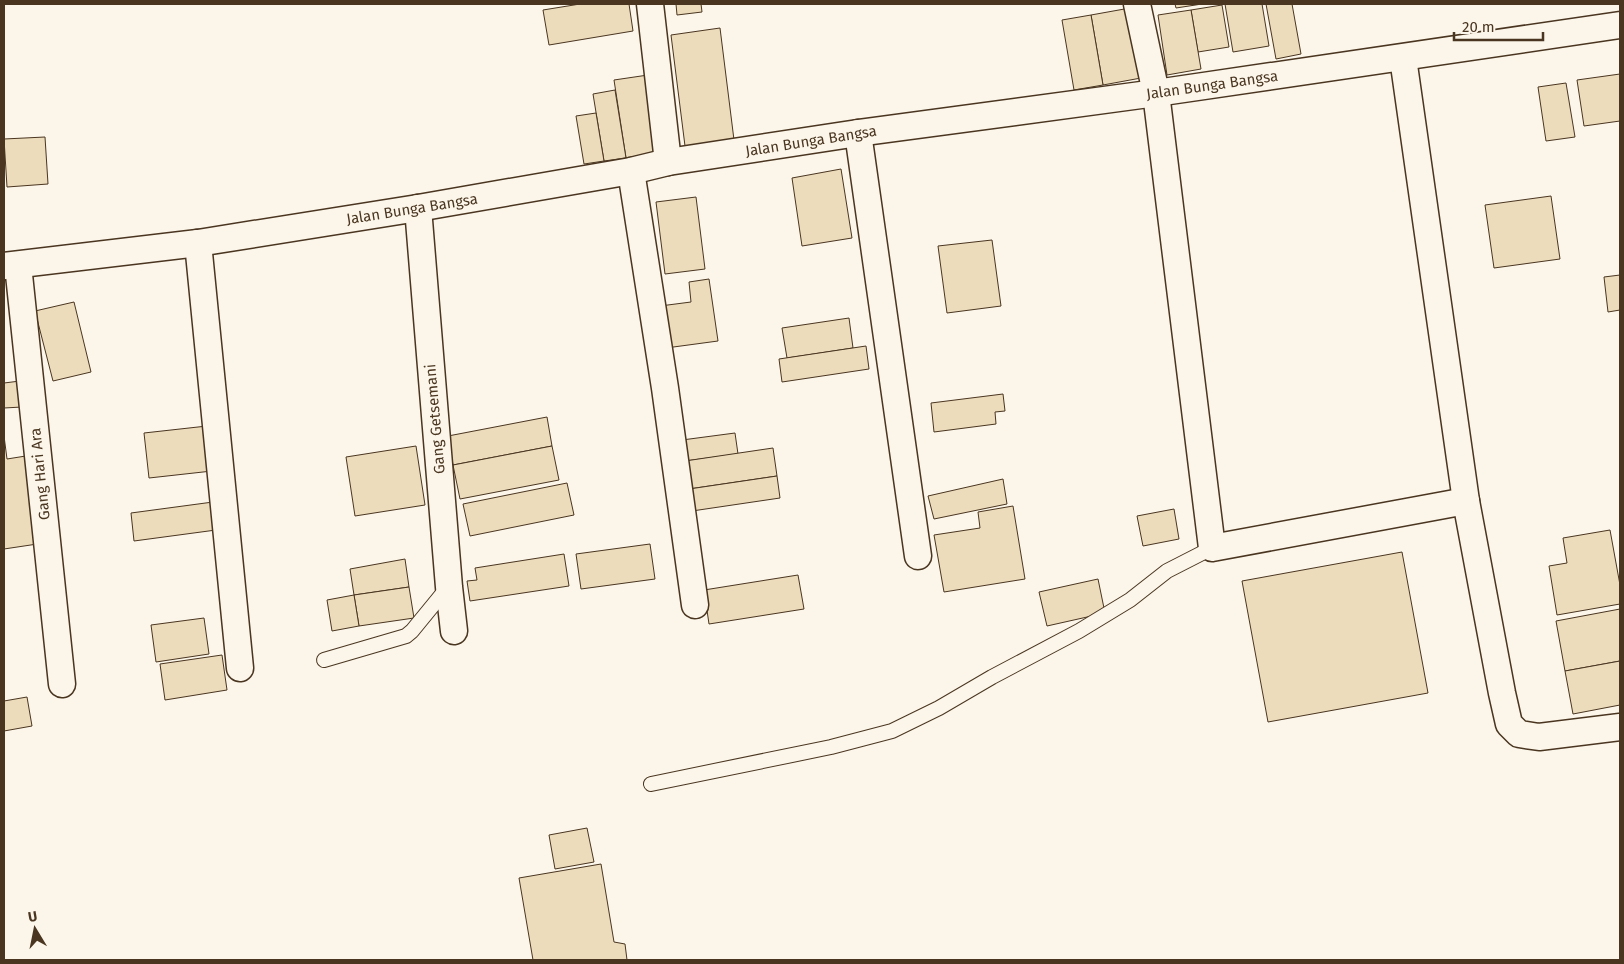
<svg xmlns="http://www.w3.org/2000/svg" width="1624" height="964" viewBox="0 0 1624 964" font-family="'Fira Sans',sans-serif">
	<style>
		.building { fill: #ecdcbc; stroke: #4a3520 }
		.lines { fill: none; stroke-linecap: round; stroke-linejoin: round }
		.service-casing { stroke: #4a3520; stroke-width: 16 }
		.minor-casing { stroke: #4a3520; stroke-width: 29 }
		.service { stroke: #fbf6e9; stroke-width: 14 }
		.minor { stroke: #fbf6e9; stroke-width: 26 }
		.labels { text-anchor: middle; stroke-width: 4; stroke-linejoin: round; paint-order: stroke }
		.street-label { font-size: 15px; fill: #4a3520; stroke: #fbf6e9 }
	</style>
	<rect width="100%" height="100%" fill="#fbf6e9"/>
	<!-- building -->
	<g class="building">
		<polygon points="580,4 629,4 633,31 549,45 543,10"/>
		<polygon points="676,4 701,4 702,12 677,15"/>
		<polygon points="1175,4 1202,4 1176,8"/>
		<polygon points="1225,4 1262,4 1269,46 1233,52"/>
		<polygon points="1266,4 1292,4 1301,54 1276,59"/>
		<polygon points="1222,5 1229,47 1198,52 1191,10"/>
		<polygon points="1130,8 1141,78 1103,85 1091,15"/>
		<polygon points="1191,10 1201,69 1167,75 1158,15"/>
		<polygon points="1091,15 1103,85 1074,90 1062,20"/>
		<polygon points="720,28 734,140 685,146 671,35"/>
		<polygon points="1620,74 1620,121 1584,126 1577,80"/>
		<polygon points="648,75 659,152 626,158 614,80"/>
		<polygon points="1566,83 1575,137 1546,141 1538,87"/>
		<polygon points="615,90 626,158 604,161 593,94"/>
		<polygon points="596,113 604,161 584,164 576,116"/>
		<polygon points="45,137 48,184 7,187 4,139"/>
		<polygon points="841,169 852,238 802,246 792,178"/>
		<polygon points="1551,196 1560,259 1494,268 1485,205"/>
		<polygon points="696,197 705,269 665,274 656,202"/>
		<polygon points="992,240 1001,306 947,313 938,246"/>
		<polygon points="1620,275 1620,310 1608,312 1604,277"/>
		<polygon points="709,279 718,341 666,348 660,306 691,302 689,282"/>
		<polygon points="74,302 91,372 53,381 35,311"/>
		<polygon points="849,318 853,348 787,358 782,328"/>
		<polygon points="866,346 869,369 782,382 779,359"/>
		<polygon points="20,381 22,407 4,408 4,383"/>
		<polygon points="1003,394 1005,411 995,412 996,424 934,432 931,403"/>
		<polygon points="547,417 552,446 453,465 448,436"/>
		<polygon points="207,426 212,471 149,478 144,433"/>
		<polygon points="735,433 738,454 685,461 682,440"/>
		<polygon points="4,436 7,459 32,455 44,543 4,549"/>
		<polygon points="416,446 425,505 355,516 346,457"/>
		<polygon points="552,446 559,480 460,499 453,465"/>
		<polygon points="773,448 777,476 689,489 685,461"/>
		<polygon points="777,476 780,498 692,511 689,489"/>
		<polygon points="1003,479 1007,504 934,519 928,496"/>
		<polygon points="567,483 574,515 470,536 463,504"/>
		<polygon points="213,502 216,530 134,541 131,513"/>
		<polygon points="1013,506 1025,579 944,592 934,535 980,528 978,512"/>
		<polygon points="1174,509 1179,539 1143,546 1137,516"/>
		<polygon points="1610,530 1620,585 1620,604 1557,615 1549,566 1567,563 1563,538"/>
		<polygon points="650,544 655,579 581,589 576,554"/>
		<polygon points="1402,552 1428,693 1268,722 1242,581"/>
		<polygon points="564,554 569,586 470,601 467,581 477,580 475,568"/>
		<polygon points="405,559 409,587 354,595 350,569"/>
		<polygon points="798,575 804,609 709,624 704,590"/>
		<polygon points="1098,579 1105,613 1047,626 1039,592"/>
		<polygon points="409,587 414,618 359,626 354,595"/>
		<polygon points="354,595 359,626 332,631 327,600"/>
		<polygon points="1620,609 1620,661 1565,671 1556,621"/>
		<polygon points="204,618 209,654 156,662 151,625"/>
		<polygon points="222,655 227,690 165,700 160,664"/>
		<polygon points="1620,661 1620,705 1573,714 1565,671"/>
		<polygon points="27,697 32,726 4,731 4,701"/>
		<polygon points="587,828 594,862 555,869 549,835"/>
		<polygon points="601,864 614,942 625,944 627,960 533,960 519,878"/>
	</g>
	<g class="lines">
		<!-- service casing -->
		<g class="service-casing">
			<g id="service">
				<polyline points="324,660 406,636 412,631 448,587"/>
				<polyline points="651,784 831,747 892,731 939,708 992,677 1079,631 1130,600 1167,571 1212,548"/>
			</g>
		</g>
		<!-- minor casing -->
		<g class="minor-casing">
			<g id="minor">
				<polyline points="650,4 668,162"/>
				<polyline points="1137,4 1156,93 1212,548 1466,501"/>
				<polyline points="1403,58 1466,501 1502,693 1509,724 1519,734 1539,737 1620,727"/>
				<polyline points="858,133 918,556"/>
				<polyline points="631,171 665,388 695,605"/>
				<polyline points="418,208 449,587 454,631"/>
				<polyline points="198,243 240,668"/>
				<polyline points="18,265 62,684"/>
				<polyline points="4,266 198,243 418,208 631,171 668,162 858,133 1156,93 1620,25"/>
			</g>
		</g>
		<!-- service -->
		<use href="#service" class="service"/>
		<!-- minor -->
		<use href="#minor" class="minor"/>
	</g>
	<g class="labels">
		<!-- street labels -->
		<g class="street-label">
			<text transform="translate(1212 85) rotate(-8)" y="5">Jalan Bunga Bangsa</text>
			<text transform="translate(811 141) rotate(-9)" y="5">Jalan Bunga Bangsa</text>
			<text transform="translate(412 209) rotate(-9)" y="5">Jalan Bunga Bangsa</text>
			<text transform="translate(435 419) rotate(-95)" y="5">Gang Getsemani</text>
			<text transform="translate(40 474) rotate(-96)" y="5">Gang Hari Ara</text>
		</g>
	</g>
	<!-- border -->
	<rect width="1624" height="964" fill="none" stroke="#4a3520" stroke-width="10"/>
	<!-- north arrow -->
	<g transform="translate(35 929) rotate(350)" stroke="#fbf6e9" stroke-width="4" paint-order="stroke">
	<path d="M0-4L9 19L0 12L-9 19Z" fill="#4a3520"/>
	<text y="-8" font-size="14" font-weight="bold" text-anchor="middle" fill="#4a3520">U</text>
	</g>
	<!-- scale -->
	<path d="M1454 32v8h89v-8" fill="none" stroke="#4a3520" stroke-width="2.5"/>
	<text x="1462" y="32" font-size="15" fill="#4a3520" stroke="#fbf6e9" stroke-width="4" paint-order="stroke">20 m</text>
</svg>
